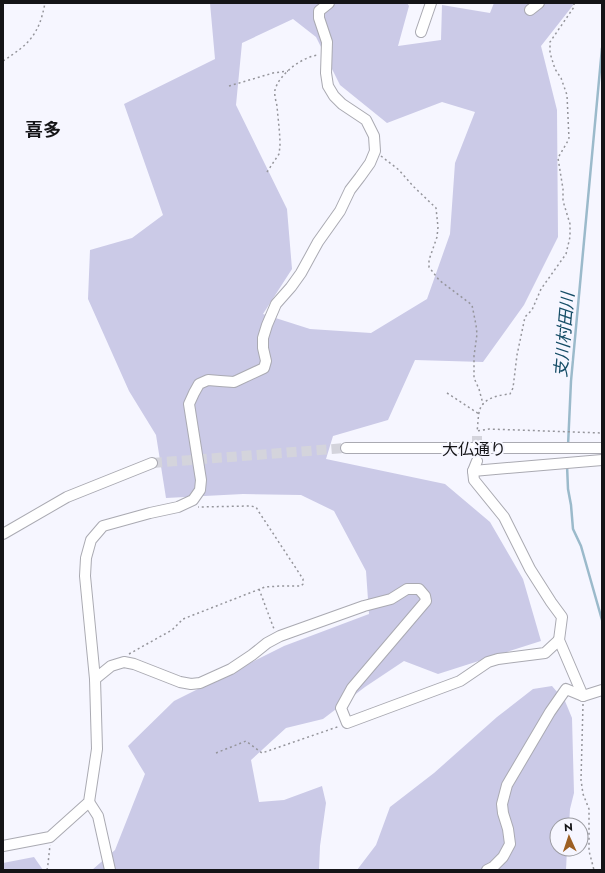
<svg xmlns="http://www.w3.org/2000/svg" width="605" height="873" viewBox="0 0 605 873" font-family="Jost,'Noto Sans JP',sans-serif">
	<rect width="100%" height="100%" fill="#f6f6ff"/>
	<g fill="#cbcae7" fill-rule="evenodd">
		<path d="M210,3H407L409,6L398,46L441,40L442,5L490,13L494,3H574V4L541,46L557,110L558,237L524,305L483,362L415,360L388,420L333,436L326,459L445,484L490,522L523,579L541,641L438,674L404,661L365,687L323,719L286,728L251,760L259,802L284,800L322,786L326,803L320,846L319,870H92L115,850L145,774L128,746L174,701L284,646L369,614L366,571L334,511L301,495L243,494L166,498L156,435L129,391L88,299L90,250L132,238L163,215L124,104L215,59ZM293,19L316,37L340,85L387,123L442,102L475,112L455,163L450,234L427,299L371,333L310,329L263,314L292,269L287,209L236,105L242,43Z"/>
		<path d="M552,686L565,701L572,718L574,793L570,809L569,825H557V849H567L566,870H357L376,845L390,807L434,773L497,717L533,689Z"/>
		<path d="M34,857L43,870H3V863Z"/>
	</g>
	<g fill="none" stroke-linecap="round" stroke-linejoin="round">
		<g stroke="#9bbacb" stroke-width="2.5">
			<path d="M568,446L571,381L602,48"/>
			<path d="M567,465L568,489L571,505L573,529L581,546L602,620"/>
		</g>
		<g stroke="#d4d4dc" stroke-width="10" stroke-dasharray="10 5" stroke-linecap="butt">
			<path d="M477,461V431"/>
			<path d="M152,463L346,448"/>
		</g>
		<defs>
			<g id="minor">
				<path d="M530,10L539,3"/>
				<path d="M421,32L431,3"/>
				<path d="M346,448H602"/>
				<path d="M477,461L473,471L474,480L504,517L530,569L551,602L562,617L559,640L583,696"/>
				<path d="M473,471L602,460"/>
				<path d="M3,534L67,497L152,463"/>
				<path d="M95,679L111,666L124,662L134,664L180,682L191,684L200,683L231,669L252,655L267,643L280,636L364,606L391,599L407,589H419L425,596L426,601L352,688L341,708L347,723L460,681L488,662L498,659L545,653L559,640"/>
				<path d="M89,802L98,816L110,870"/>
				<path d="M3,846L50,837L89,802L97,749L95,679L85,576L86,558L91,540L103,526L150,513L178,507L193,500L200,490L201,480L189,404L194,393L199,384L208,380L220,381L234,382L264,368L266,361L263,348V338L267,325L276,304L291,287L301,273L318,242L340,211L350,190L360,177L370,163L375,151L374,136L366,120L342,104L334,96L328,86L326,73L327,42L319,18V11L329,3"/>
				<path d="M487,870L493,867L503,857L510,844L508,829L503,813L502,804L507,785L550,712L566,689L583,696L602,690"/>
			</g>
		</defs>
		<use href="#minor" stroke="#aaaab2" stroke-width="12"/>
		<g stroke="#95959b" stroke-width="1.5" stroke-dasharray="2 3" stroke-linecap="butt">
			<path d="M574,3V7L550,42V53L555,69L561,78L567,95L569,139L558,158L563,189V201L570,224V237L566,254L541,289L532,310L525,317L517,355L513,388L510,394C500,395 485,397 480,409C478,413 478,426 477,431L489,429L602,433"/>
			<path d="M3,61C29,44 39,35 45,3"/>
			<path d="M229,86L273,73L288,71"/>
			<path d="M381,156L399,170L414,187L436,208L438,227L437,237L429,260V267L439,280L472,305L476,325L477,334L474,356V378L479,389L483,404"/>
			<path d="M267,172L279,154L280,146C280,132 278,119 277,106C276,101 274,95 275,90C279,74 303,56 319,55"/>
			<path d="M447,393L479,414"/>
			<path d="M259,589L274,629"/>
			<path d="M129,654L172,630L183,619L265,587L280,586H301L303,584V579L259,512L256,507L250,506L198,507"/>
			<path d="M583,704L581,780L583,794L589,809V851L594,870"/>
			<path d="M216,753L246,741L262,753L340,726"/>
			<path d="M47,870L48,864L50,845"/>
		</g>
		<use href="#minor" stroke="#fff" stroke-width="10"/>
	</g>
	<g text-anchor="middle" dominant-baseline="central" stroke-width="4" stroke-linejoin="round" paint-order="stroke">
		<g font-size="16" fill="#141417" stroke="#f6f6ff">
			<text x="474" y="449">大仏通り</text>
		</g>
		<g font-size="17" font-style="italic" fill="#164d67" stroke="#f6f6ff">
			<text transform="translate(564 335) rotate(-85)">支川村田川</text>
		</g>
		<g font-size="18" font-weight="bold" fill="#141417" stroke="#f6f6ff">
			<text x="43" y="130">喜多</text>
		</g>
	</g>
	<rect width="605" height="873" fill="none" stroke="#141417" stroke-width="8"/>
	<g transform="translate(569 837) rotate(357)"><circle r="19" fill="#f6f6ff" stroke="#9c9ca2"/>
	<path d="M0-3L7 15L0 10L-7 15Z" fill="#9d6024"/>
	<text y="-6" font-size="11" font-weight="bold" text-anchor="middle" fill="#141417">N</text>
	</g>
</svg>
